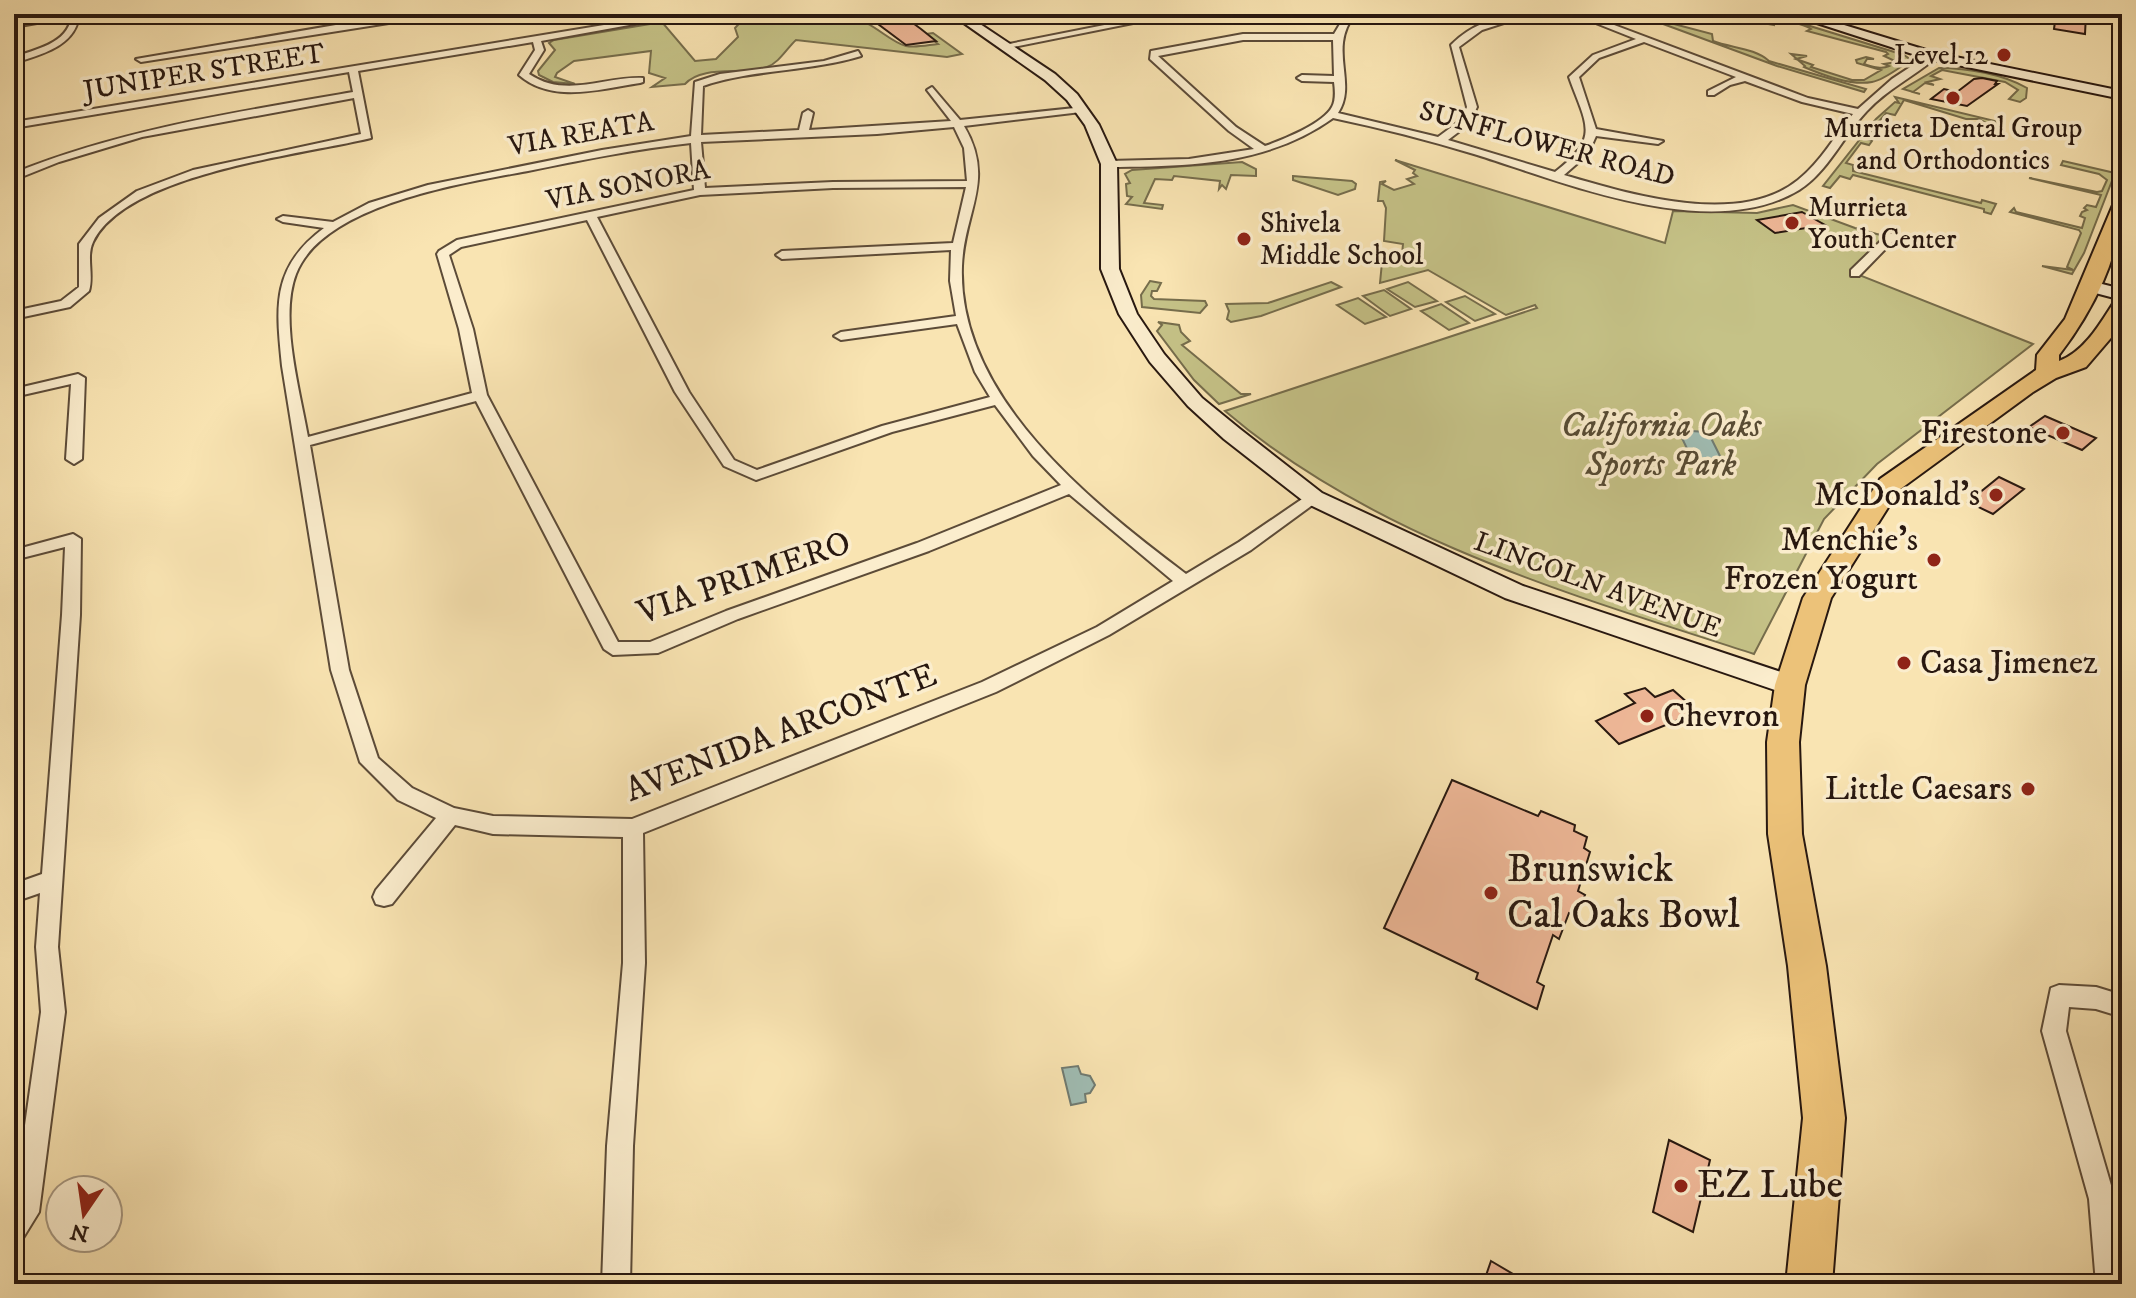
<svg xmlns="http://www.w3.org/2000/svg" width="2136" height="1298" viewBox="0 0 2136 1298" font-family="'IM FELL DW Pica',serif">
	<rect width="100%" height="100%" fill="#f9e4b2"/>
	<filter id="stains"><feTurbulence type="fractalNoise" baseFrequency=".0025" numOctaves="4"/><feColorMatrix values="0 0 0 0 .2 0 0 0 0 .09 0 0 0 0 .02 0 0 0 .5 -.17"/></filter>
	<radialGradient id="worn" r=".72"><stop offset=".6" stop-color="#630" stop-opacity="0"/><stop offset="1" stop-color="#630" stop-opacity=".3"/></radialGradient>
	<g fill="#c5c287" stroke="#766d4c" stroke-width="2">
		<path d="M748,14H852L850,20C869,17 887,41 906,46C916,48 928,45 938,44L926,34L933,33L962,54L947,57L796,40C787,48 779,63 767,67C743,76 703,64 685,84L652,87L665,78L649,73L651,51L574,61L557,73L555,77L575,84L553,82L539,75L538,71L555,50L549,43L554,40L662,22L695,61L716,59L738,37L735,28Z"/>
		<path d="M1636,14L1712,34L1713,41C1731,48 1755,48 1769,61L1866,89L1864,92L1777,66Z"/>
		<path d="M1771,14L1904,55L1911,60C1900,67 1884,80 1872,82C1851,86 1823,75 1804,67L1805,66L1791,54L1807,56L1796,59L1813,65L1811,67L1852,80H1864L1881,70L1857,63L1856,60L1866,57L1874,59H1867L1864,64C1871,66 1881,70 1889,66L1884,64L1897,62L1884,56L1888,54L1886,52L1807,31L1811,29C1805,25 1784,18 1774,22V25L1757,22L1779,19Z"/>
		<path d="M1939,68C1967,68 2003,74 2027,88L2026,98L2020,102L2009,99L2018,90L2005,82L1942,70L1931,76L1940,79L1927,82L1934,85L1925,83L1913,92L1920,94L1903,89Z"/>
		<path d="M1895,97L1995,121L2000,137L1980,134L1990,135L1995,128L1979,119H1966L1904,100L1895,115L1886,113L1865,138L1872,141L1869,145L1861,143L1846,163L1853,165V171L1981,203L1982,200L1996,204L1991,214L1984,212V209L1853,175L1850,179L1840,176L1830,188L1823,186L1876,119L1895,102L1899,103Z"/>
		<path d="M1395,160L1665,243L1673,211L1757,213L1793,205L1855,228L1895,239L1859,275L2033,344L1877,464L1824,519L1754,654C1569,594 1375,539 1225,411L1537,308L1535,305L1506,315L1428,270L1380,283L1383,252L1402,254L1403,244L1384,241L1386,208L1383,201H1378L1380,182L1386,181L1382,184L1394,190L1414,184L1407,179L1417,176L1413,173L1415,170Z"/>
		<path d="M2063,161L2115,173L2084,253L2072,274L2042,266L2073,270L2067,267L2081,233L2079,230L2010,212L2014,208L2016,212L2082,228L2085,218L2080,216L2082,212L2087,210L2084,208L2087,205L2096,207L2101,195L2029,178L2097,192L2102,191L2107,180L2099,174L2061,165Z"/>
		<path d="M1242,162L1256,169V176L1231,175L1226,189L1222,185L1219,189L1220,181L1174,176L1172,180L1155,179L1144,203L1163,205L1162,209L1126,204L1132,197L1127,196L1126,184L1130,183L1125,174L1132,170Z"/>
		<path d="M1293,176L1352,181L1356,184L1355,189L1338,195L1293,180Z"/>
		<path d="M1150,281L1161,283L1157,291H1152L1151,296L1154,299L1205,301L1207,305L1200,313L1142,307L1141,295Z"/>
		<path d="M1331,282L1341,287L1261,316L1231,322L1227,319L1229,311L1226,304L1268,303Z"/>
		<path d="M1408,282L1437,301L1415,307L1387,289Z"/>
		<path d="M1384,290L1411,309L1390,316L1363,296Z"/>
		<path d="M1465,296L1495,314L1475,321L1446,302Z"/>
		<path d="M1358,298L1386,317L1365,324L1337,305Z"/>
		<path d="M1441,304L1469,323L1449,330L1421,311Z"/>
		<path d="M1158,322L1179,325L1181,332L1190,341L1182,345L1241,394H1251L1219,404L1194,380L1157,331L1162,325Z"/>
	</g>
	<g fill="#a0bdb4" stroke="#707b72" stroke-width="2">
		<path d="M1673,430L1708,432L1722,460L1692,459L1681,436H1676Z"/>
		<path d="M1078,1066L1081,1074L1090,1076L1095,1085L1090,1093L1085,1094L1086,1102L1071,1105L1062,1068Z"/>
	</g>
	<g fill="#efb898" stroke="#281810" stroke-width="2">
		<path d="M2056,14H2086L2085,34L2054,29Z"/>
		<path d="M906,18L921,29L936,41L906,45L878,24Z"/>
		<path d="M1982,78L1997,81L1995,84H1998L1967,106L1931,99L1944,89L1957,92L1974,79Z"/>
		<path d="M1802,212L1825,225L1775,233L1757,220Z"/>
		<path d="M2045,416L2096,438L2082,450L2029,427Z"/>
		<path d="M1999,477L2024,489L1993,514L1968,502Z"/>
		<path d="M1645,688L1655,697L1673,690L1698,712L1619,744L1596,721L1635,703L1625,694Z"/>
		<path d="M1452,780L1538,816L1541,811L1575,825L1574,831L1587,837L1584,848L1590,852L1578,891L1585,895L1576,916L1569,913L1559,939L1553,935L1537,982L1544,986L1537,1009L1476,979L1478,973L1384,928Z"/>
		<path d="M1669,1140L1710,1160L1693,1232L1653,1212Z"/>
		<path d="M1491,1261L1530,1284H1483Z"/>
	</g>
	<g fill="none" stroke-linecap="round" stroke-linejoin="round">
		<defs>
			<g id="street">
				<path d="M59,14H79C77,46 40,55 14,63V57C34,50 69,43 71,17L14,27V21Z"/>
				<path d="M400,14H412L395,22L141,62L136,59Z"/>
				<path d="M671,14H690L541,41L544,50L529,74C566,99 604,76 643,78V82L640,83C601,89 552,104 519,75L535,50L533,42L358,71L371,138C301,155 127,173 93,242C86,256 94,276 89,291L70,307L14,319V311L61,301L79,287V244L99,218L137,191L193,170L361,134L354,98L142,137L59,162L14,180V173C123,129 238,112 353,92L349,72L14,128V122Z"/>
				<path d="M1160,14H1178L1003,49L999,46Z"/>
				<path d="M1346,14H1355C1327,49 1358,83 1338,113L1438,137L1461,120L1467,107L1451,45C1473,23 1502,14 1532,14L1482,30L1459,47L1477,107L1469,124L1448,140L1555,172C1601,137 1586,125 1569,77L1593,55L1636,39L1573,14H1585L1808,98L1858,109L1892,79L1930,54L1938,56C1915,76 1887,89 1866,112C1843,136 1828,172 1799,190C1710,244 1564,182 1474,154C1428,140 1381,128 1333,118C1266,166 1188,166 1109,167L1104,164L1109,161L1189,159L1254,149L1229,131L1150,59L1151,51L1243,34H1334ZM1243,40H1333L1334,76L1302,75L1297,78L1302,81L1334,82C1335,90 1336,100 1332,107C1323,124 1282,140 1265,146L1236,127L1158,56ZM1644,42L1736,77L1708,91V95H1714L1730,85L1745,81L1802,102L1853,114C1835,135 1821,162 1798,180C1739,228 1629,194 1564,175L1588,154L1596,136L1658,144L1663,141L1596,129L1579,77L1599,58Z"/>
				<path d="M858,51L861,56C808,72 753,69 703,86L701,135L799,130L803,113L808,110L813,113L809,130L951,121L927,90L932,87L960,120L1084,107V111L1081,112L964,126C996,180 964,211 962,266C957,397 1092,503 1186,574L1239,542L1308,495H1320L1322,498L1251,550L1109,635L996,692L643,833L645,963L633,1146L630,1284H602L607,1146L623,963V837L493,834L455,825L392,904L384,906L376,904L373,897L376,890L436,818L398,800L360,762L331,670L282,366C276,307 271,267 324,228L283,222L277,219L283,216L333,222L369,203L428,185L602,150L691,136L695,82L720,74L824,61ZM954,127L964,148L967,181L833,182L705,188L701,142L877,134ZM691,143L694,190L457,240L439,251L437,254L459,329L472,393L308,437C300,391 279,318 296,274C323,204 464,183 528,171C582,160 636,149 691,143ZM966,187L953,243L782,251L776,255L782,259L951,250L950,281L956,316L841,332L834,336L841,340L957,324L975,372L990,397L882,426L757,470L734,460L689,392L597,217L700,195L833,188ZM587,220L675,392L724,466L756,480L892,432L995,405L1033,456L1061,485L917,543L726,611L650,642H618L487,395L473,329L449,255L461,247ZM476,401L604,649L613,655L658,653L738,619L929,551L1069,494L1173,581L1097,627L982,682L632,819L493,816L454,808L412,788L378,758L349,670L310,445Z"/>
				<path d="M1889,233L1899,235L1859,276H1851V270Z"/>
				<path d="M78,374L85,378L82,459L74,464L66,459L71,384L14,397V389Z"/>
				<path d="M73,534L81,539L80,615L58,947L65,1012L39,1212L23,1238L14,1242V1203L41,1012L36,947L40,893L14,902V884L42,874L62,615L65,547L14,560V550Z"/>
				<path d="M2059,985L2096,987L2122,995V1017L2096,1009L2069,1007L2066,1031L2115,1199L2122,1284H2096L2089,1199L2042,1031L2051,988Z"/>
			</g>
			<g id="secondary">
				<path d="M951,14H965L1055,74L1077,94L1099,125L1117,164L1119,269L1137,314L1164,354L1202,398L1240,429L1322,493L1523,586L1799,678L1803,685L1799,692L1790,695L1781,692L1505,598L1306,503L1224,439L1188,406L1150,362L1119,314L1101,269V164L1085,125L1067,100L1045,80Z"/>
				<path d="M1789,14H1808L1936,53L2122,91V99L1928,59Z"/>
				<path d="M2090,281L2122,289V300L2084,290L2081,286Z"/>
			</g>
			<path id="primary" d="M2122,199C2122,255 2092,312 2059,355V361C2084,352 2100,324 2114,302L2122,301V325L2086,367L2056,378L2033,392L1899,490L1831,598L1805,685L1799,742L1802,834L1826,966L1845,1118L1832,1284H1786L1803,1118L1788,966L1768,834L1767,742L1775,685L1803,598L1880,479L2036,370L2037,355L2065,319L2113,205Z"/>
		</defs>
		<use href="#street" stroke="#5c4b38" stroke-width="4"/>
		<use href="#secondary" stroke="#281810" stroke-width="4"/>
		<use href="#primary" stroke="#281810" stroke-width="4"/>
		<use href="#street" fill="#fbedcd" fill-rule="evenodd"/>
		<use href="#secondary" fill="#fbedcd" fill-rule="evenodd"/>
		<use href="#primary" fill="#ecc279" fill-rule="evenodd"/>
	</g>
	<g fill="#8f2418" stroke="#fbedcd" stroke-width="3">
		<circle cx="2004" cy="55" r="8"/>
		<circle cx="1953" cy="98" r="8"/>
		<circle cx="1792" cy="223" r="8"/>
		<circle cx="1244" cy="239" r="8"/>
		<circle cx="2063" cy="433" r="8"/>
		<circle cx="1996" cy="495" r="8"/>
		<circle cx="1934" cy="560" r="8"/>
		<circle cx="1904" cy="663" r="8"/>
		<circle cx="1647" cy="716" r="8"/>
		<circle cx="2028" cy="789" r="8"/>
		<circle cx="1491" cy="893" r="8"/>
		<circle cx="1681" cy="1186" r="8"/>
	</g>
	<g text-anchor="middle" dominant-baseline="central" stroke-width="7" stroke-linejoin="round" paint-order="stroke">
		<g font-size="28" fill="#281810" stroke="#fbedcd" text-anchor="start">
			<text x="1988" y="55" text-anchor="end">Level 12</text>
			<text x="1953" y="128" text-anchor="middle">Murrieta Dental Group<tspan x="1953" dy="32">and Orthodontics</tspan></text>
			<text x="1808" y="207">Murrieta<tspan x="1808" dy="32">Youth Center</tspan></text>
			<text x="1260" y="223">Shivela<tspan x="1260" dy="32">Middle School</tspan></text>
		</g>
		<g font-size="28" fill="#281810" stroke="#fbedcd">
			<text transform="translate(204 72) rotate(-9)">JUNIPER STREET</text>
			<text transform="translate(581 134) rotate(-10)">VIA REATA</text>
			<text transform="translate(1547 144) rotate(15)">SUNFLOWER ROAD</text>
			<text transform="translate(628 185) rotate(-11)">VIA SONORA</text>
			<text transform="translate(1598 585) rotate(20)">LINCOLN AVENUE</text>
		</g>
		<g font-size="34" font-style="italic" fill="#574b34" stroke="#fbedcd">
			<text x="1661" y="426">California Oaks<tspan x="1661" dy="39">Sports Park</tspan></text>
		</g>
		<g font-size="34" fill="#281810" stroke="#fbedcd" text-anchor="end">
			<text x="2047" y="433">Firestone</text>
			<text x="1980" y="495">McDonald's</text>
			<text x="1918" y="540">Menchie's<tspan x="1918" dy="39">Frozen Yogurt</tspan></text>
			<text x="1920" y="663" text-anchor="start">Casa Jimenez</text>
			<text x="1663" y="716" text-anchor="start">Chevron</text>
			<text x="2012" y="789">Little Caesars</text>
		</g>
		<g font-size="34" fill="#281810" stroke="#fbedcd">
			<text transform="translate(744 578) rotate(-19)">VIA PRIMERO</text>
			<text transform="translate(781 733) rotate(-21)">AVENIDA ARCONTE</text>
		</g>
		<g font-size="40" fill="#281810" stroke="#fbedcd" text-anchor="start">
			<text x="1507" y="870">Brunswick<tspan x="1507" dy="46">Cal Oaks Bowl</tspan></text>
			<text x="1697" y="1186">EZ Lube</text>
		</g>
	</g>
	<rect width="2136" height="1298" fill="none" stroke="#f9e4b2" stroke-width="48"/>
	<rect x="16" y="16" width="2104" height="1266" fill="none" stroke="#281810" stroke-width="4"/>
	<rect x="24" y="24" width="2088" height="1250" fill="none" stroke="#281810" stroke-width="2"/>
	<g transform="translate(84 1214) rotate(193)"><circle r="38" fill="#fbedcd" stroke="#a79881" stroke-width="2"/>
	<path d="M0-6L14 30L0 20L-14 30Z" fill="#8f2418"/>
	<text y="-12" font-size="22" font-weight="bold" text-anchor="middle" fill="#281810">N</text>
	</g>
	<rect width="100%" height="100%" filter="url(#stains)"/>
	<rect width="100%" height="100%" fill="url(#worn)"/>
</svg>
